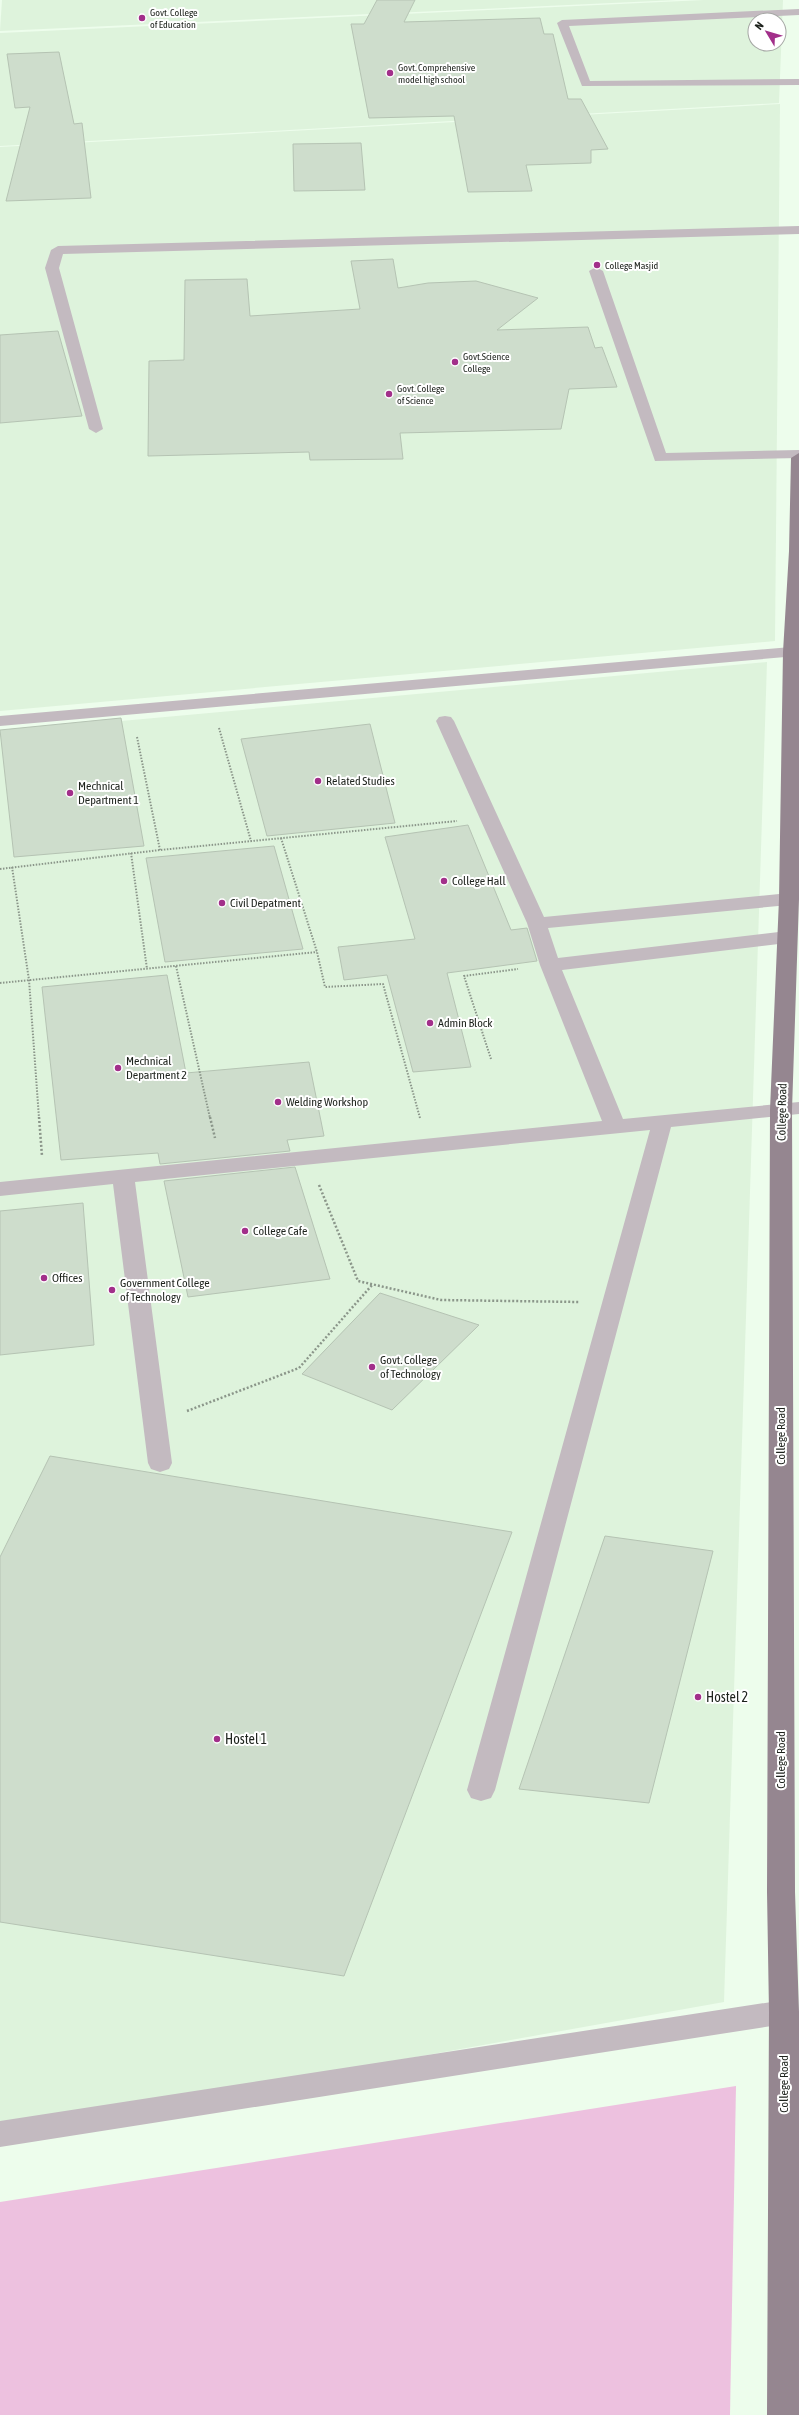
<svg xmlns="http://www.w3.org/2000/svg" width="799" height="2415" viewBox="0 0 799 2415" font-family="'Asap Condensed',sans-serif">
	<rect width="100%" height="100%" fill="#edfdec"/>
	<g fill="#def3dc" fill-rule="evenodd">
		<path d="M2,0H677L0,31Z"/>
		<path d="M704,0H783L779,103L0,146V33ZM755,20H779V44H755Z"/>
		<path d="M780,104L775,641L0,711V147Z"/>
		<path d="M767,662L724,2002L0,2131V732Z"/>
	</g>
	<path fill="#edc1df" d="M736,2086L730,2415H0V2202Z"/>
	<g fill="#ceddcc" stroke="#b5c3b3">
		<path d="M377,0H415L404,22L540,18L544,34H553L568,99H581L608,149L591,150V163L526,165L532,191L468,192L454,116L369,118L351,24H364Z"/>
		<path d="M59,52L74,124L82,123L91,198L6,201L30,107L15,108L7,54Z"/>
		<path d="M361,143L365,190L294,191L293,144Z"/>
		<path d="M393,259L398,288L428,283L476,281L538,298L497,330L588,327L595,348L602,347L617,387L569,389L561,429L400,433L403,459L310,460L309,452L148,456L149,361L184,360L185,280L247,279L250,316L360,309L351,261Z"/>
		<path d="M58,331L82,416L0,423V335Z"/>
		<path d="M121,718L144,846L14,857L0,730Z"/>
		<path d="M370,724L395,823L267,836L241,739Z"/>
		<path d="M468,825L511,930L527,928L537,961L447,973L471,1067L413,1072L387,975L344,980L338,947L415,939L385,837Z"/>
		<path d="M274,846L303,949L165,962L146,858Z"/>
		<path d="M167,975L186,1073L309,1062L324,1136L287,1140L290,1151L160,1164L158,1153L61,1160L42,987Z"/>
		<path d="M295,1167L330,1279L188,1297L164,1181Z"/>
		<path d="M83,1203L94,1345L0,1355V1211Z"/>
		<path d="M380,1293L479,1325L392,1410L302,1374Z"/>
		<path d="M50,1456L512,1532L344,1976L0,1922V1557Z"/>
		<path d="M605,1536L713,1551L649,1803L519,1789Z"/>
	</g>
	<g fill="none" stroke-linecap="round" stroke-linejoin="round">
		<g stroke="#8b968a" stroke-width="2" stroke-dasharray="1.5 1.5" stroke-linecap="butt">
			<path d="M219,728L251,841"/>
			<path d="M137,737L160,850"/>
			<path d="M281,838L317,952L325,987L383,984L420,1118"/>
			<path d="M131,853L147,969"/>
			<path d="M12,867L29,980L39,1118"/>
			<path d="M0,869L160,850L457,821"/>
			<path d="M176,966L210,1118"/>
			<path d="M0,983L317,952"/>
			<path d="M491,1059L464,976L518,969"/>
		</g>
		<g stroke="#8b968a" stroke-width="2.5" stroke-dasharray="2 2" stroke-linecap="butt">
			<path d="M39,1117L42,1156"/>
			<path d="M210,1117L215,1138"/>
			<path d="M319,1185L358,1281L441,1300L579,1302"/>
			<path d="M187,1411L299,1368L373,1284"/>
		</g>
		<g fill="#c3bac0" fill-rule="evenodd">
			<path d="M799,9V15L569,26L590,81L799,79V85L582,86L557,23L562,20Z"/>
			<path d="M799,226V234L63,254L59,268L103,429L96,433L89,429L45,268L51,250L58,246Z"/>
			<path d="M596,267L603,271L666,453L799,450V458L655,461L589,271Z"/>
			<path d="M791,647L797,648L799,651L797,656L0,726V716Z"/>
			<path d="M445,716L451,717L454,721L544,917L789,893L796,895L799,899L796,903L789,905L548,928L558,958L787,931L794,933L797,937L794,941L787,943L562,970L623,1119L799,1102V1114L671,1127L495,1790L491,1798L481,1801L471,1798L467,1790L650,1130L135,1182L172,1463L169,1469L160,1472L151,1469L148,1463L113,1184L0,1196V1182L602,1121L540,965L527,923L436,721L439,717Z"/>
			<path d="M784,2000L794,2003L799,2012L794,2021L784,2024L0,2147V2121Z"/>
		</g>
		<path fill="#958690" fill-rule="evenodd" d="M799,453V899L792,1110L795,1892L799,2012V2415H767L769,2012L767,1892L770,1110L779,899L783,652L789,551L791,458Z"/>
	</g>
	<g fill="#a22f8a" stroke="#fff" stroke-width="1.5">
		<circle cx="142" cy="18" r="4"/>
		<circle cx="390" cy="73" r="4"/>
		<circle cx="597" cy="265" r="4"/>
		<circle cx="455" cy="362" r="4"/>
		<circle cx="389" cy="394" r="4"/>
		<circle cx="318" cy="781" r="4"/>
		<circle cx="70" cy="793" r="4"/>
		<circle cx="444" cy="881" r="4"/>
		<circle cx="222" cy="903" r="4"/>
		<circle cx="430" cy="1023" r="4"/>
		<circle cx="118" cy="1068" r="4"/>
		<circle cx="278" cy="1102" r="4"/>
		<circle cx="245" cy="1231" r="4"/>
		<circle cx="44" cy="1278" r="4"/>
		<circle cx="112" cy="1290" r="4"/>
		<circle cx="372" cy="1367" r="4"/>
		<circle cx="698" cy="1697" r="4"/>
		<circle cx="217" cy="1739" r="4"/>
	</g>
	<g text-anchor="middle" dominant-baseline="central" stroke-width="4" stroke-linejoin="round" paint-order="stroke">
		<g font-size="10" fill="#1d221c" stroke="#fff" text-anchor="start">
			<text x="150" y="12">Govt. College<tspan x="150" dy="12">of Education</tspan></text>
			<text x="398" y="67">Govt. Comprehensive<tspan x="398" dy="12">model high school</tspan></text>
			<text x="605" y="265">College Masjid</text>
			<text x="463" y="356">Govt.Science<tspan x="463" dy="12">College</tspan></text>
			<text x="397" y="388">Govt. College<tspan x="397" dy="12">of Science</tspan></text>
		</g>
		<g font-size="12" fill="#1d221c" stroke="#fff" text-anchor="start">
			<text x="326" y="781">Related Studies</text>
			<text x="78" y="786">Mechnical<tspan x="78" dy="14">Department 1</tspan></text>
			<text x="452" y="881">College Hall</text>
			<text x="230" y="903">Civil Depatment</text>
			<text x="438" y="1023">Admin Block</text>
			<text x="126" y="1061">Mechnical<tspan x="126" dy="14">Department 2</tspan></text>
			<text x="286" y="1102">Welding Workshop</text>
			<text x="253" y="1231">College Cafe</text>
			<text x="52" y="1278">Offices</text>
			<text x="120" y="1283">Government College<tspan x="120" dy="14">of Technology</tspan></text>
			<text x="380" y="1360">Govt. College<tspan x="380" dy="14">of Technology</tspan></text>
		</g>
		<g font-size="12" fill="#1d221c" stroke="#fff">
			<text transform="translate(782 1112) rotate(-89)">College Road</text>
			<text transform="translate(781 1436) rotate(-90)">College Road</text>
			<text transform="translate(781 1760) rotate(-90)">College Road</text>
			<text transform="translate(784 2084) rotate(-90)">College Road</text>
		</g>
		<g font-size="14" fill="#1d221c" stroke="#fff" text-anchor="start">
			<text x="706" y="1697">Hostel 2</text>
			<text x="225" y="1739">Hostel 1</text>
		</g>
	</g>
	<g transform="translate(767 32) rotate(308)"><circle r="19" fill="#ffffff" stroke="#a5a7a4"/>
	<path d="M0-3L7 15L0 10L-7 15Z" fill="#a22f8a"/>
	<text y="-6" font-size="11" font-weight="bold" text-anchor="middle" fill="#1d221c">N</text>
	</g>
</svg>
